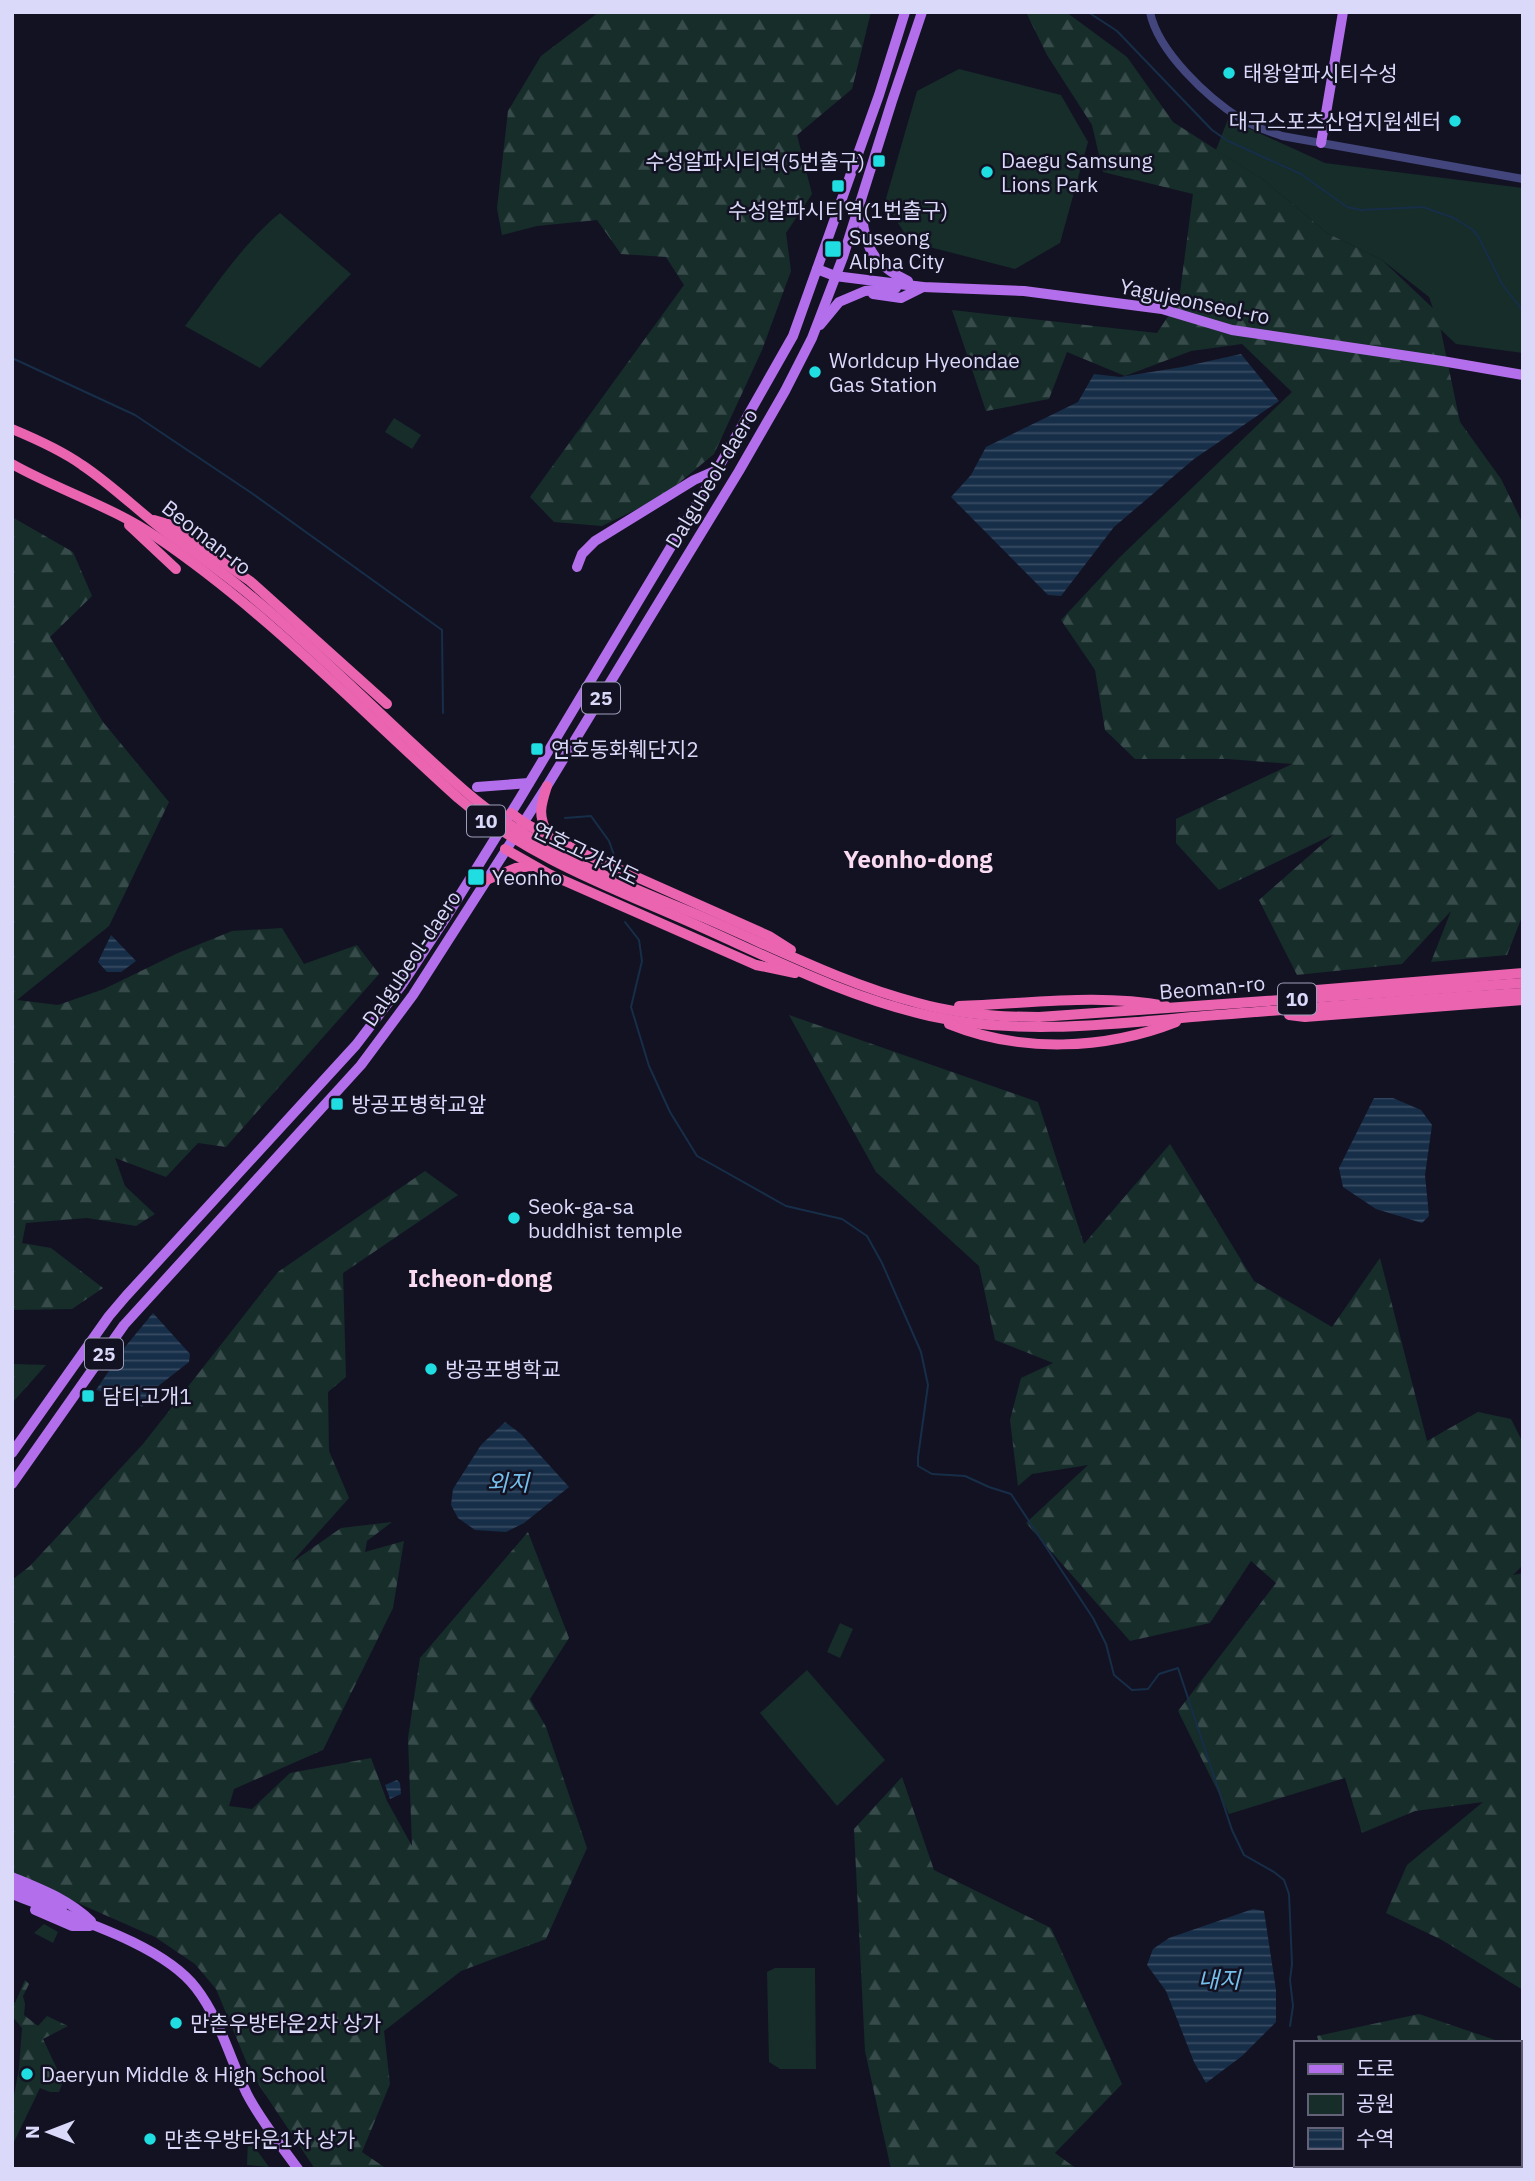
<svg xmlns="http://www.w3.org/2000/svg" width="1535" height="2181" viewBox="0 0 1535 2181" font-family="'IBM Plex Sans','Noto Sans KR',sans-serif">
	<defs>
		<pattern id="forest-firs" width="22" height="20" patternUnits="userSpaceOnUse" patternTransform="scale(1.75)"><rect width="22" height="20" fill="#162d2a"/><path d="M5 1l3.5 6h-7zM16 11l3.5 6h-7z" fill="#374b4a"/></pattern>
		<pattern id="water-rules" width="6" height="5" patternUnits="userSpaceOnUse" patternTransform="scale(1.75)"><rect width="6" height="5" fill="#172e48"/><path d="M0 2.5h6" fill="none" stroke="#384c63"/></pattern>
	</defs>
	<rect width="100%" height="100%" fill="#131223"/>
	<g fill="#162d2a">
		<path d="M959,69L1061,95L1088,142L1060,243L1015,269L910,242L885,202L917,91Z"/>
		<path d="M1228,119L1325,163L1523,188V353L1456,344L1440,329L1429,297L1382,260L1327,233L1265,181L1216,150Z"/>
		<path d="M280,213L351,274L260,368L185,326C213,289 245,241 280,213Z"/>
		<path d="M394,418L421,435L412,449L385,432Z"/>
		<path d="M840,1623L853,1629L840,1658L827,1652Z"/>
		<path d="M807,1670L885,1760L837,1806L760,1713Z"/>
		<path d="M44,1924L58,1932L53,1943L34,1933Z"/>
		<path d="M775,1968H815L816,2069H780L769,2062L767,1972Z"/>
		<path d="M248,2138L269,2167L247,2165Z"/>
	</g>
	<g fill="url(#forest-firs)">
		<path d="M599,12H871L852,89L797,135L812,194L786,233L791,271L762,350L714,454L662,497L602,526L554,522L530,497L684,285L666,257L621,254L597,220L537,226L502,235L497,208L508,111L541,56Z"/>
		<path d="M1026,12H1066L1127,57L1173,122L1265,181L1327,233L1382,260L1437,312L1460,422L1501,479L1523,524V914L1507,955L1431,962L1451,911L1402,964L1297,975L1259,900L1334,834L1219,890L1176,843V819L1292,764L1228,759H1135L1105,730L1095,670L1061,620L1120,557L1292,392L1242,344L1191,351L1125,376L1067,352L1049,399L986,411L952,310L1157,333L1179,300L1193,194L1103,172L1092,125L1047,55Z"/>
		<path d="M12,517L73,552L92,596L50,637L103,722L169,802L109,926L17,1000L58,1005L104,989L178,953L232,931L282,928L304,964L357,945L379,974L226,1147L198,1143L166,1177L115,1158L125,1186L155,1214L136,1226L87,1218L26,1223L22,1243L51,1248L103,1288L72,1309L12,1310Z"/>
		<path d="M789,1015L1038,1102L1084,1244L1170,1144L1254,1281L1332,1327L1380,1258L1427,1441L1478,1412L1511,1419L1523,1443V1565L1513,1575L1523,1573V1990L1442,1940L1386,1913L1407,1865L1483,1802L1415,1811L1362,1833L1345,1778L1229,1814L1178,1711L1276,1583L1251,1561L1210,1623L1130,1641L1026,1523L1088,1465L1032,1474L1018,1486L1010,1420L1021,1378L1053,1363L995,1340L979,1266L876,1172Z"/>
		<path d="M425,1171L458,1195L343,1273L346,1377L328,1392L329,1451L349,1498L291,1563L341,1528L392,1522L367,1541L365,1552L404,1541L393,1608L323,1750L234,1789L229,1806L252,1809L290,1773L371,1758L387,1801L412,1846L408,1738L420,1658L528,1532L569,1638L530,1699L546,1727L587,1848L546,1939L461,1971L384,2031L390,2084L362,2152L387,2169H315L251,2073L216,1989L195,1964L155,1937L12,1874V1580L30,1566L143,1444L278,1272Z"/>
		<path d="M12,1364L46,1365L12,1403Z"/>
		<path d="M902,1777L934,1870L1051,1928L1122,2084L1055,2153L1077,2169H891L865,2051L854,1829Z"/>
		<path d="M25,1980L29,1984L23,1996L25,2004L24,2015L38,2026L47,2016L68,2026L43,2039L63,2082L59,2092H50L40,2088L12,2146V2107L19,2068L22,2028L12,2016V2002L15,2003Z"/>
		<path d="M1419,2014L1504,2043H1319L1317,2036Z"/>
		<path d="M1519,2048L1523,2049V2169H1355L1354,2165H1519Z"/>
	</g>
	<g fill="url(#water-rules)">
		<path d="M1241,354L1279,401L1194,459L1114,527L1061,596L1048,595L951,497L971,475L986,447L1078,402L1094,374L1120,377L1182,367Z"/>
		<path d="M111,935L136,961L121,972H107L98,962Z"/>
		<path d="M1374,1098H1393L1421,1110L1432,1125L1425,1175L1429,1216L1422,1223L1376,1209L1343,1187L1339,1168Z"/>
		<path d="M153,1313L190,1354L189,1362L157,1387L142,1407L126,1398L96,1390L125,1347Z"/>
		<path d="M505,1422L521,1434L569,1487L524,1523L506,1532L475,1530L458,1518L451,1505L453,1489L481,1445Z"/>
		<path d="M397,1780L400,1783L401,1794L390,1799L385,1785Z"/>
		<path d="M1253,1909L1264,1911L1276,1990V2022L1242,2056L1206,2083L1194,2062L1166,1991L1147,1965L1153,1949L1169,1938Z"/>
	</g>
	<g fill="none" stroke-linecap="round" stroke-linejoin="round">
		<g stroke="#172e48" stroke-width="2">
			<path d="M1088,12L1117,31L1212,130L1228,141L1301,174L1347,207L1361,210L1423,207L1454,218L1473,230L1478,236L1502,284L1523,311"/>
			<path d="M12,358L135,415L253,494L442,630L443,713"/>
			<path d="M565,818L591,816L609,841L614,855"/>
			<path d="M625,922L639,940L642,961L631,1007L649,1066L670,1112L697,1156L786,1206L842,1219L867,1236L882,1263L921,1352L928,1385L918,1457V1466L932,1474L965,1476L989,1487L1011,1494L1093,1618L1106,1644L1114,1675L1132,1690L1148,1689L1159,1674L1178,1668L1232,1830L1244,1855L1274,1872L1284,1880L1289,1894L1292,1964L1290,1980L1293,2006L1290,2026"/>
		</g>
		<path stroke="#43467c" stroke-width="8" d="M1150,12C1158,52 1208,98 1241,119C1254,127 1268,131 1282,136L1523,179"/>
		<g stroke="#b36feb" stroke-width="10">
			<path d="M1321,143L1343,12"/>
			<path d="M861,208C864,246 872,264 908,281"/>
			<path d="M817,269L835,276L923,287L1024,291L1162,309L1232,330L1442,361L1523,375"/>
			<path d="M873,294L901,298L923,287"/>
			<path d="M820,325L839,302L865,291L896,288"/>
			<path d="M577,567L582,554L595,541L694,480L717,470"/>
			<path d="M477,787L529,783"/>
			<path d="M12,1453L109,1316L126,1296L356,1045L401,986L445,919L519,800L717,470L793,336L879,95L905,12"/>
			<path d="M12,1484L124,1325L361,1065L413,995L547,786L739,471L785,391L812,338L843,257L892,101L922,12"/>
			<path d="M12,1877C41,1889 68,1899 91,1921"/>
			<path d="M12,1886L51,1902L62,1909"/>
			<path d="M12,1894C65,1916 161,1942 196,1988C220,2019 230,2059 247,2094C261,2121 280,2144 298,2169"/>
			<path d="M35,1910L72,1926H90"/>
		</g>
		<g stroke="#ea64af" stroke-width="10">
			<path d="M12,429C36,439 61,450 82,465C112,485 138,511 167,533C192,551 217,568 240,587C319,651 389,725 465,791C534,851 621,883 705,918C775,948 844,984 918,1003C957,1014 998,1017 1039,1017L1523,983"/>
			<path d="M12,464C58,490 113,507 155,536C266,611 359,709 458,798C525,855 605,885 685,920C765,955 844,997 930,1016C1020,1036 1113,1024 1204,1016C1310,1008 1416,999 1523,993"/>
			<path d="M154,520L168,524L250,581L387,704"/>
			<path d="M129,525L176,569"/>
			<path d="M547,786C540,808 538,814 548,836"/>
			<path d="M511,813L526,824L576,850L769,936L791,950"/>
			<path d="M505,849L549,874L756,965L795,973"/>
			<path d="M486,880L516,868L533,866"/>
			<path d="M1285,996L1304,991L1523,973"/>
			<path d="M959,1006C1028,1004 1098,993 1166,1006"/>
			<path d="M1289,1015L1305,1017L1523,1000"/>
			<path d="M949,1024C1020,1053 1105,1050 1176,1022"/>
		</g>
	</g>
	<g fill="#1fdde0" stroke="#131223" stroke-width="2.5">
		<circle cx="1229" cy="73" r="7"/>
		<circle cx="1455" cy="121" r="7"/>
		<rect x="872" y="154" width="14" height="14" rx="3.5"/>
		<circle cx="987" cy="172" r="7"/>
		<rect x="831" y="179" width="14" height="14" rx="3.5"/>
		<rect x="824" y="240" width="18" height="18" rx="3.5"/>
		<circle cx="815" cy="372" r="7"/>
		<rect x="530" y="742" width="14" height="14" rx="3.5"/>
		<rect x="467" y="868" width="18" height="18" rx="3.5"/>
		<rect x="330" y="1097" width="14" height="14" rx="3.5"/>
		<circle cx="514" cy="1218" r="7"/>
		<circle cx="431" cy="1369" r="7"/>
		<rect x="81" y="1389" width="14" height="14" rx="3.5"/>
		<circle cx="176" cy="2023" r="7"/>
		<circle cx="27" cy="2074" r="7"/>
		<circle cx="150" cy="2139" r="7"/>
	</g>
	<g text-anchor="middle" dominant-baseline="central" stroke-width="5" stroke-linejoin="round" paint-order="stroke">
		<g fill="#131223" stroke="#9e9dba" stroke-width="2">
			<rect x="582" y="682.5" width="38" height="31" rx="5"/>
			<rect x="467" y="805.5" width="38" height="31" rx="5"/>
			<rect x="1278" y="983.5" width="38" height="31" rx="5"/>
			<rect x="85" y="1338.5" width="38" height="31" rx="5"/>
		</g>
		<g font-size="19" font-weight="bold" fill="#dad9fa">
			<text x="601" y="698">25</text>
			<text x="486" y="821">10</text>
			<text x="1297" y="999">10</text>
			<text x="104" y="1354">25</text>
		</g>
		<g font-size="21" fill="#dad9fa" stroke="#131223" text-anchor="start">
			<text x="1243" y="73">태왕알파시티수성</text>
			<text x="1441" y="121" text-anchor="end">대구스포츠산업지원센터</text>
			<text x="1001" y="160">Daegu Samsung<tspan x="1001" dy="24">Lions Park</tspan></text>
			<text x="865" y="161" text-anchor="end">수성알파시티역(5번출구)</text>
			<text x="838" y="210" text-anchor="middle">수성알파시티역(1번출구)</text>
			<text x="849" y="237">Suseong<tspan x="849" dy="24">Alpha City</tspan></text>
			<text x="829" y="360">Worldcup Hyeondae<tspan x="829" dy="24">Gas Station</tspan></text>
			<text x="551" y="749">연호동화훼단지2</text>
			<text x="492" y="877">Yeonho</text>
			<text x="351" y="1104">방공포병학교앞</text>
			<text x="528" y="1206">Seok-ga-sa<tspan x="528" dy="24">buddhist temple</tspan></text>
			<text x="445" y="1369">방공포병학교</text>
			<text x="102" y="1396">담티고개1</text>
			<text x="190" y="2023">만촌우방타운2차 상가</text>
			<text x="41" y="2074">Daeryun Middle &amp; High School</text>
			<text x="164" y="2139">만촌우방타운1차 상가</text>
		</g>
		<g font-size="21" fill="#dad9fa" stroke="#131223">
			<text transform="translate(1195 301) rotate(12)">Yagujeonseol-ro</text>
			<text transform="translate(711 478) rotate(-59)">Dalgubeol-daero</text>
			<text transform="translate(207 537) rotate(38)">Beoman-ro</text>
			<text transform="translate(586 853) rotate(26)">연호고가차도</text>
			<text transform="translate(411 958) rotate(-56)">Dalgubeol-daero</text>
			<text transform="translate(1212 987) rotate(-5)">Beoman-ro</text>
		</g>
		<g font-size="23" font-style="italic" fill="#75bfec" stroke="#131223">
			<text x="508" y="1482">외지</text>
			<text x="1219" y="1979">내지</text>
		</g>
		<g font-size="24" font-weight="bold" fill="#fadbf1" stroke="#131223">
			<text x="918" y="859">Yeonho-dong</text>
			<text x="480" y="1278">Icheon-dong</text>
		</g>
	</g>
	<rect width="1535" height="2181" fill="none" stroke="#dad9fa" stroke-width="28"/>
	<rect x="1294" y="2041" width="228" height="126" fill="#131223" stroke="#636279" stroke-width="2"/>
	<rect x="1308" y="2064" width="35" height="10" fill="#b36feb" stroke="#636279" stroke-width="2"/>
	<text x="1356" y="2076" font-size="21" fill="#dad9fa">도로</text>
	<rect x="1308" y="2094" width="35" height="21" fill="#162d2a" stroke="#636279" stroke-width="2"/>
	<text x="1356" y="2111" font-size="21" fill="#dad9fa">공원</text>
	<rect x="1308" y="2128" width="35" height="21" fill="url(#water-rules)" stroke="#636279" stroke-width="2"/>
	<text x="1356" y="2146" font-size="21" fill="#dad9fa">수역</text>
	<g transform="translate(49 2132) rotate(270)" stroke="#131223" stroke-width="5" paint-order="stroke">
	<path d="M0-5L12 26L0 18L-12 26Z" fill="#dad9fa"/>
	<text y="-10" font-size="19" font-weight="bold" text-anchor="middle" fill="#dad9fa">N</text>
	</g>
</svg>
